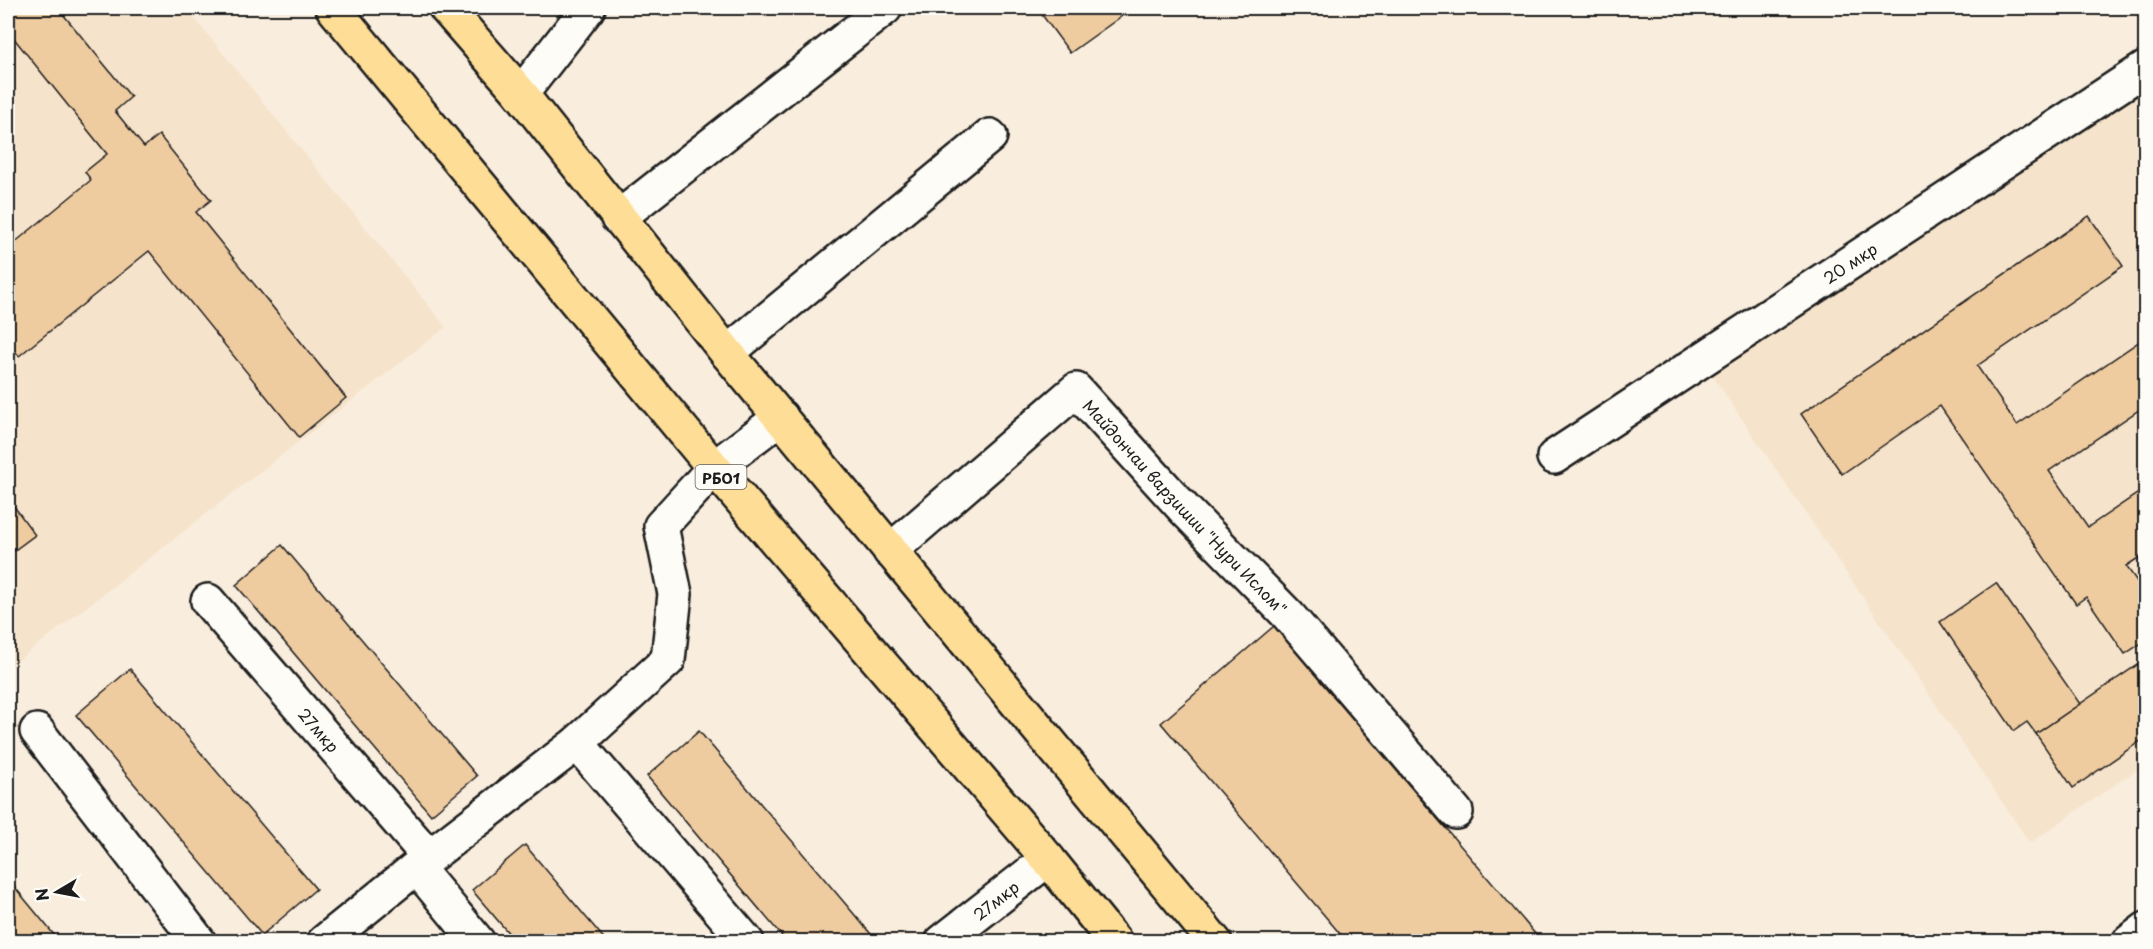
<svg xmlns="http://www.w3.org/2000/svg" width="2153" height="949" viewBox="0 0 2153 949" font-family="'Playpen Sans',sans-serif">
	<rect width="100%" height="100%" fill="#f9eddd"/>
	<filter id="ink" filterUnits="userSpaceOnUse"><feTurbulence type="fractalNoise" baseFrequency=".0167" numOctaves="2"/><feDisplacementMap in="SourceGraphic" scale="12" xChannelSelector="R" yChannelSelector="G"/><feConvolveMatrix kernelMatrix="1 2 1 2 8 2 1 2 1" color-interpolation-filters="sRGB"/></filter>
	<g filter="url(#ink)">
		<g fill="#f6e3cb">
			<path d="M8,8H186L446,327L8,668Z"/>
			<path d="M2145,79V764L2030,843L1712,375Z"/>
		</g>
		<g fill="#efcba0" stroke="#1c1c1c" stroke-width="1.5">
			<path d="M19,8H58L131,97L115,111L144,147L159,135L211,200L196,212L346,398L299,437L149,251L19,356L8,342V248L91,180L85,172L107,154L8,31V17Z"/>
			<path d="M654,8H669L659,15Z"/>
			<path d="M1037,8H1133L1070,53Z"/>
			<path d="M2089,216L2123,266L1977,366L2017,425L2146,337V405L2049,471L2088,527L2146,488V553L2126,566L2146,594V640L2125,654L2086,597L2076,604L1940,406L1842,474L1801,414Z"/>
			<path d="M8,498L35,535L8,555Z"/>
			<path d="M282,545L477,776L431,815L236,585Z"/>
			<path d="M1996,583L2080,704L2036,734L2027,722L2014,731L1940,622Z"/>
			<path d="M1274,626L1542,942H1347L1161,723Z"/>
			<path d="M2146,659V737L2073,788L2036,734Z"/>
			<path d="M130,669L316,889L262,935L76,715Z"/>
			<path d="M699,731L876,940L874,942H787L647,776Z"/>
			<path d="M525,845L607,942H516L472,890Z"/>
			<path d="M8,879L60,942H8Z"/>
		</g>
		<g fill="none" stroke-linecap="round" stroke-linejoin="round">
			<defs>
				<g id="minor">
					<path d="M521,94L588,8"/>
					<path d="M618,218L885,8"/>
					<path d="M727,353L990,136"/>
					<path id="s1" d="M1554,457L2146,68"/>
					<path id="s2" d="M890,551L1076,390L1185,510L1288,615L1456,812"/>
					<path id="s3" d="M208,601L429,857"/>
					<path d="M37,731L199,942"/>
					<path d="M577,743L747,942"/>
					<path d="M417,868L478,942"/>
					<path d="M324,942L429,857L577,743L668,660L675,594L661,526L714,468L781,417"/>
					<path id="s4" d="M942,942L1048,859"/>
					<path d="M2129,942L2146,929"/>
				</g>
				<g id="highway">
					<path d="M333,8L714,468L1048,859L1115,942"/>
					<path d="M446,8L521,94L727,353L1215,942"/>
				</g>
			</defs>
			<use href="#minor" stroke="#1c1c1c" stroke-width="38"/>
			<use href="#highway" stroke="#1c1c1c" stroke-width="38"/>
			<use href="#minor" stroke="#fdfcf7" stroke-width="33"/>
			<use href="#highway" stroke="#fedd96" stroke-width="33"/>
		</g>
	</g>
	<g text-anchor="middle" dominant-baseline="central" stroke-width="6" stroke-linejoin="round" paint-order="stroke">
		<rect fill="#fdfcf7" stroke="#605f5e" stroke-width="1.5" x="695.5" y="465" width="51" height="24" rx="4.5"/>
		<g font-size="15" font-weight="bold" fill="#1c1c1c">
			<text x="721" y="477">РБ01</text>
		</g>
		<g font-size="16" fill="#1c1c1c" stroke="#fdfcf7">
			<text stroke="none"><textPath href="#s1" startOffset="354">20 мкр</textPath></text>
			<text stroke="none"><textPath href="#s2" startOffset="406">Майдончаи варзишии "Нури Ислом"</textPath></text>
			<text stroke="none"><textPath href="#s3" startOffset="170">27мкр</textPath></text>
			<text stroke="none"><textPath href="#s4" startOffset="68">27мкр</textPath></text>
		</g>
	</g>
	<rect width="2153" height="949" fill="none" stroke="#fdfcf7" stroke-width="30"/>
	<rect x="15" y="15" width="2123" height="919" fill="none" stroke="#1c1c1c" stroke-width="2" filter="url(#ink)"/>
	<g transform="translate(57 892) rotate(260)" stroke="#fdfcf7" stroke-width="4.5" paint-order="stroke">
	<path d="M0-4.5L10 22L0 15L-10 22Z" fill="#1c1c1c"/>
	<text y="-9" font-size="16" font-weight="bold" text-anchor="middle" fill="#1c1c1c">N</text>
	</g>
</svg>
